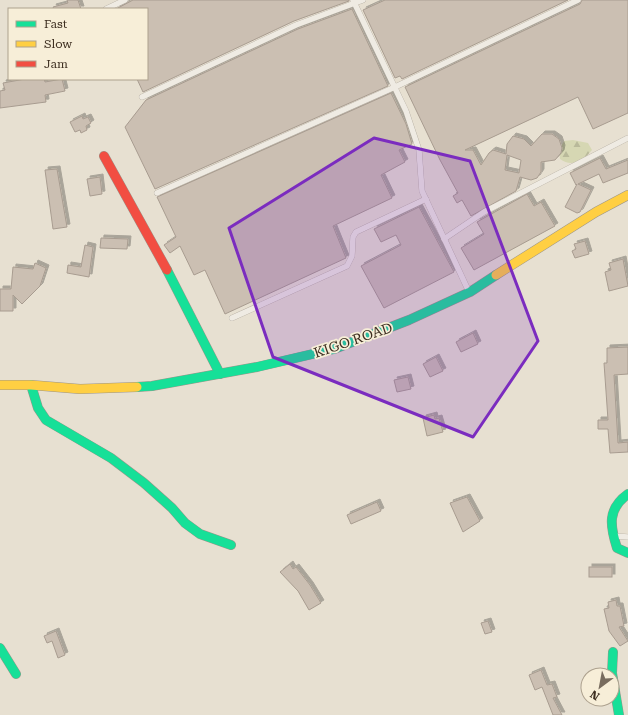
<svg xmlns="http://www.w3.org/2000/svg" width="628" height="715" viewBox="0 0 628 715" font-family="'Roboto Serif',serif">
	<defs>
		<pattern id="forest-firs" width="22" height="20" patternUnits="userSpaceOnUse"><rect width="22" height="20" fill="#d6d7b3"/><path d="M5 1l3.5 6h-7zM16 11l3.5 6h-7z" fill="#b9b99a"/></pattern>
		<filter id="shadow"><feDropShadow dx="3" dy="-3" stdDeviation="0" flood-color="#0004"/></filter>
	</defs>
	<rect width="100%" height="100%" fill="#e7e0d1"/>
	<path fill="url(#forest-firs)" d="M573,140L588,143L592,150C584,160 572,168 560,159L559,150L564,141Z"/>
	<g fill="#cbbfb2" stroke="#a89c90" fill-rule="evenodd" filter="url(#shadow)">
		<path d="M67,0H78L81,9H54L53,7L68,3Z"/>
		<path d="M133,0H349V1L294,21L143,92L137,79H147V9H116Z"/>
		<path d="M385,0H568L402,79L400,76L395,78L363,10Z"/>
		<path d="M582,0H628V113L593,129L578,97L465,150H473L481,165L489,153L493,150L506,154L507,144L513,136L524,139L531,146L542,134H552L559,139L562,148L561,153L555,160L541,162V172L537,178L531,180L520,177L516,191L471,216L462,200L457,203L453,196L458,193L440,160L405,87L580,4ZM507,155L521,160L519,173L505,170Z"/>
		<path d="M352,9L388,86L155,189L125,127L146,100L298,29Z"/>
		<path d="M25,79H44L45,82L62,79L65,91L45,95L46,102L0,108V91L5,90L3,83Z"/>
		<path d="M391,93L406,124L412,144L399,150L405,162L381,175L392,198L333,226L346,258L225,314L205,270L194,275L180,246L170,253L164,245L176,237L157,197Z"/>
		<path d="M82,116L83,119L88,117L91,123L86,126L87,130L81,133L80,130L75,132L70,122Z"/>
		<path d="M600,158L606,169L628,160V173L603,183L599,174L578,184L591,190L580,212L577,213L565,207L577,184L576,185L570,173Z"/>
		<path d="M57,169L67,227L53,229L45,170Z"/>
		<path d="M100,177L102,194L90,196L87,179Z"/>
		<path d="M527,194L534,206L541,202L555,226L474,270L461,248L484,234L477,222Z"/>
		<path d="M419,207L454,272L384,308L361,266L401,245L396,235L381,242L374,229Z"/>
		<path d="M101,238L128,239L127,249L100,248Z"/>
		<path d="M585,241L589,254L575,258L572,251L576,249L574,244Z"/>
		<path d="M85,245L93,247L89,277L67,273L68,265L81,267Z"/>
		<path d="M623,259L628,286L609,291L605,272L611,270L609,263Z"/>
		<path d="M35,263L46,268L40,286L22,304L13,295V311H0V289H11L13,267L33,269Z"/>
		<path d="M473,333L478,344L461,352L456,342Z"/>
		<path d="M628,347V374L614,375L618,443L628,442V452L610,453L608,429H598V420H608L604,363H607V348Z"/>
		<path d="M436,357L443,371L430,377L423,364Z"/>
		<path d="M408,377L411,389L397,392L394,380Z"/>
		<path d="M434,415L435,419L439,418L443,432L427,436L423,418Z"/>
		<path d="M467,497L480,521L463,532L450,503Z"/>
		<path d="M377,502L381,511L351,524L347,515Z"/>
		<path d="M290,564L293,569L296,567L310,585L321,603L309,610L298,591L280,572Z"/>
		<rect x="589" y="567" width="23" height="10"/>
		<path d="M616,600L617,606H620L624,626L619,627L628,641L620,646L609,631L604,609L609,608L608,602Z"/>
		<path d="M488,621L492,632L485,634L481,623Z"/>
		<path d="M56,631L65,655L58,658L52,641L47,643L44,636Z"/>
		<path d="M541,670L547,685L552,684L557,697L553,698L562,715H553L542,687L535,690L529,675Z"/>
	</g>
	<g fill="none" stroke-linecap="round" stroke-linejoin="round">
		<defs>
			<g id="lane">
				<path d="M353,0L406,111L419,150L422,191L469,292"/>
				<path d="M106,9L125,0"/>
				<path d="M142,97L296,25L363,0"/>
				<path d="M157,193L395,87L578,0"/>
				<path d="M444,239L484,212L628,138"/>
				<path d="M232,318L347,266L352,256L353,237L356,232L426,199"/>
				<path d="M614,536L628,537"/>
			</g>
			<g id="fast">
				<path d="M167,270L220,374"/>
				<path d="M31,385L38,408L46,420L111,458L144,483L172,508L185,523L200,534L231,545"/>
				<path d="M137,387L152,386L257,367L334,349L409,320L470,292L496,275"/>
				<path d="M628,494C607,509 610,526 617,548L628,553"/>
				<path d="M0,648L16,674"/>
				<path d="M613,652L612,673L619,715"/>
			</g>
			<g id="slow">
				<path d="M496,275L596,212L628,195"/>
				<path d="M0,385H31L80,389L137,387"/>
			</g>
			<path id="jam" d="M104,156L167,270"/>
		</defs>
		<use href="#lane" stroke="#ada599" stroke-width="6"/>
		<use href="#fast" stroke="#9c958a" stroke-width="10"/>
		<use href="#slow" stroke="#9c958a" stroke-width="10"/>
		<use href="#jam" stroke="#9c958a" stroke-width="10"/>
		<use href="#lane" stroke="#efebe3" stroke-width="5.5"/>
		<use href="#fast" stroke="#16e098" stroke-width="9"/>
		<use href="#slow" stroke="#ffcf43" stroke-width="9"/>
		<use href="#jam" stroke="#f24e42" stroke-width="9"/>
	</g>
	<path fill="#7b2cbf" fill-opacity="0.2" stroke="#7b2cbf" stroke-width="3" stroke-linejoin="round" d="M374,138L470,161L538,341L473,437L273,357L229,228Z"/>
	<g text-anchor="middle" dominant-baseline="central" stroke-width="3.5" stroke-linejoin="round" paint-order="stroke">
		<g font-size="14" fill="#3d2e20" stroke="#f7eed8">
			<text transform="translate(353 340) rotate(-19)">KIGO ROAD</text>
		</g>
	</g>
	<rect x="8" y="8" width="140" height="72" fill="#f7eed8" stroke="#ada18e"/>
	<rect x="16" y="21" width="20" height="6" fill="#16e098" stroke="#ada18e"/>
	<text x="44" y="28" font-size="12" fill="#3d2e20">Fast</text>
	<rect x="16" y="41" width="20" height="6" fill="#ffcf43" stroke="#ada18e"/>
	<text x="44" y="48" font-size="12" fill="#3d2e20">Slow</text>
	<rect x="16" y="61" width="20" height="6" fill="#f24e42" stroke="#ada18e"/>
	<text x="44" y="68" font-size="12" fill="#3d2e20">Jam</text>
	<g transform="translate(600 687) rotate(212)"><circle r="19" fill="#f7eed8" stroke="#ada18e"/>
	<path d="M0-3L7 15L0 10L-7 15Z" fill="#786c5e"/>
	<text y="-6" font-size="11" font-weight="bold" text-anchor="middle" fill="#3d2e20">N</text>
	</g>
</svg>
